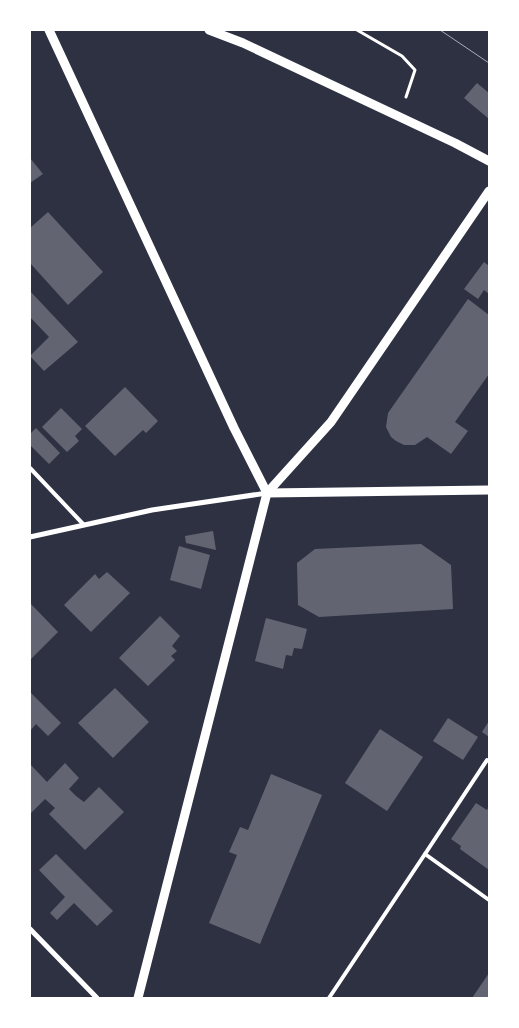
<svg xmlns="http://www.w3.org/2000/svg" width="519" height="1028" viewBox="0 0 519 1028" font-family="Ubuntu,sans-serif">
	<rect width="100%" height="100%" fill="#2d3142"/>
	<g fill="#626471">
		<path d="M477,83L489,93V119L464,98Z"/>
		<path d="M30,158L43,174L30,183Z"/>
		<path d="M48,212L103,272L68,305L30,263V228Z"/>
		<path d="M484,262L489,266V294L484,290L478,299L464,289Z"/>
		<path d="M30,291L78,342L44,371L30,356L49,337L30,317Z"/>
		<path d="M468,299L489,315V374L455,422L468,431L451,454L427,437L415,445H404L396,441L391,437L386,427L388,413Z"/>
		<path d="M125,387L158,421L146,433L143,430L115,456L85,426Z"/>
		<path d="M61,408L82,429L75,436L79,441L67,452L42,427Z"/>
		<path d="M36,428L60,453L49,464L30,445V434Z"/>
		<path d="M213,531L216,550L186,543L185,536Z"/>
		<path d="M421,544L451,565L453,609L319,617L298,605L297,563L315,549Z"/>
		<path d="M179,546L210,555L201,589L170,580Z"/>
		<path d="M107,572L130,593L91,632L64,605L95,574L99,579Z"/>
		<path d="M30,603L58,632L30,660Z"/>
		<path d="M160,616L180,636L172,646L177,651L171,656L175,660L148,686L119,658Z"/>
		<path d="M266,618L307,629L302,649L294,648L292,656L286,655L283,669L255,661Z"/>
		<path d="M115,688L149,722L113,758L78,723Z"/>
		<path d="M30,692L61,723L48,736L36,724L30,731Z"/>
		<path d="M448,718L478,737L463,760L433,741Z"/>
		<path d="M489,721V737L482,732Z"/>
		<path d="M380,729L423,757L387,811L345,783Z"/>
		<path d="M65,763L79,778L69,789L76,796L84,802L99,787L124,812L85,850L49,814L55,808L45,799L30,814V764L47,782Z"/>
		<path d="M271,774L322,795L260,944L209,923L237,855L229,852L240,827L248,830Z"/>
		<path d="M476,803L487,810L489,806V870L460,849L461,846L451,839Z"/>
		<path d="M56,854L113,911L97,926L74,903L57,920L50,913L65,897L39,870Z"/>
		<path d="M489,973V998H472Z"/>
	</g>
	<g fill="none" stroke-linecap="round" stroke-linejoin="round">
		<path stroke="#fff" stroke-width="3" d="M357,30L402,56L415,70L406,97"/>
		<g stroke="#fff" stroke-width="4">
			<path d="M30,468L84,525"/>
			<path d="M489,761L487,760L425,854L489,900"/>
			<path d="M329,998L425,854"/>
		</g>
		<g stroke="#fff" stroke-width="5">
			<path d="M30,537L152,510L267,493"/>
			<path d="M30,929L97,998"/>
		</g>
		<g stroke="#fff" stroke-width="9">
			<path d="M49,30L234,428L267,493"/>
			<path d="M209,30L243,43L455,143L489,161"/>
			<path d="M267,493L489,490"/>
			<path d="M138,998L267,493L331,422L489,191"/>
		</g>
		<path stroke="#abadb3" stroke-width="1" d="M440,30L489,63"/>
	</g>
	<rect width="519" height="1028" fill="none" stroke="#ffffff" stroke-width="62"/>
</svg>
